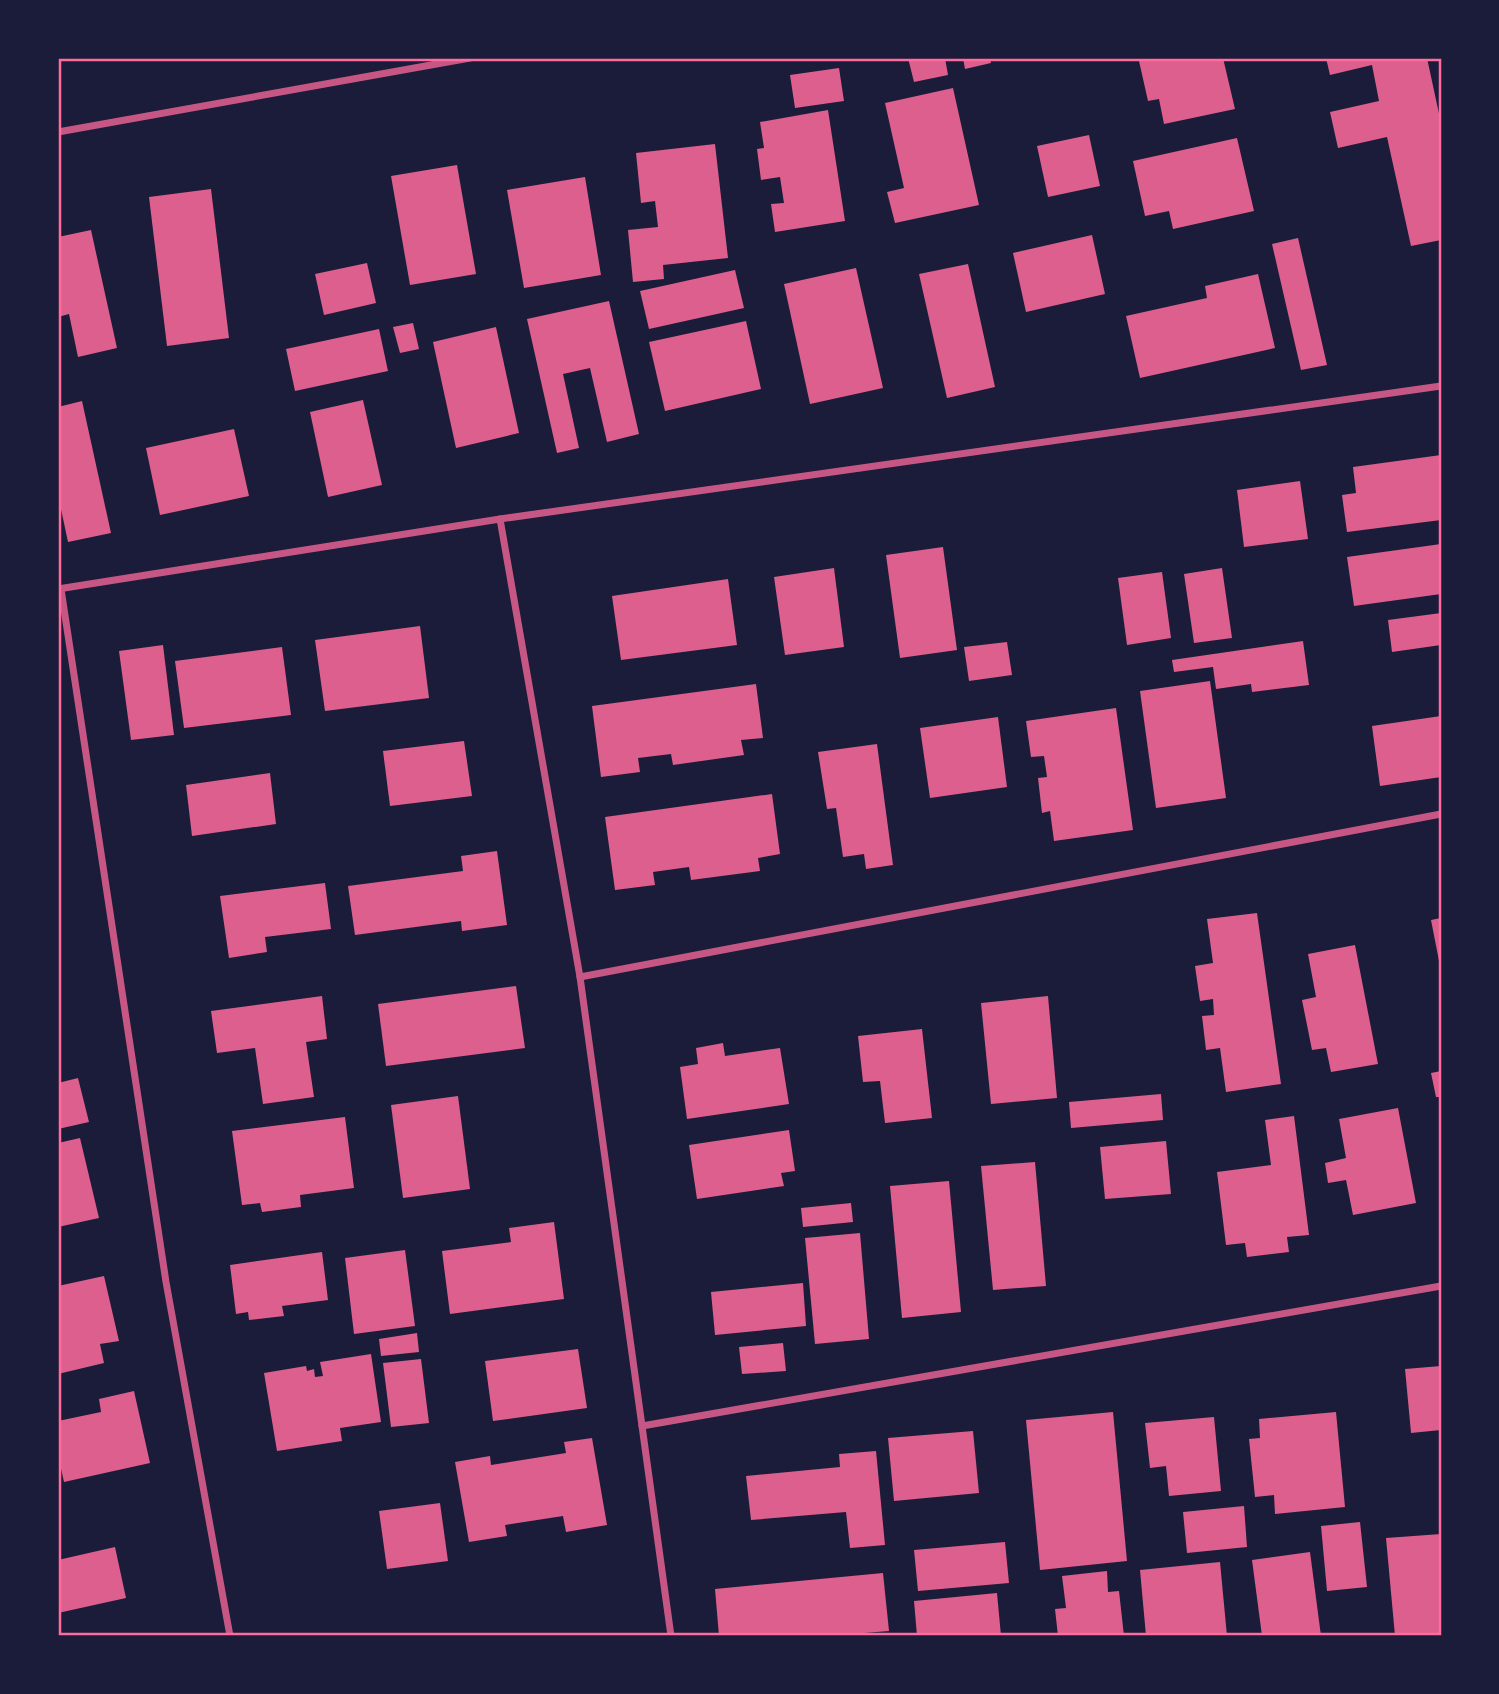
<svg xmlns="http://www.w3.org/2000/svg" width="1499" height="1694" viewBox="0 0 1499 1694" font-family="Roboto,sans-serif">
	<rect width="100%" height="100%" fill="#1b1b3a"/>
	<g fill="#dd5f8e">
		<path d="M908,58H945L948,75L914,82Z"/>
		<path d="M963,58H990L991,63L965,69Z"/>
		<path d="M1156,58H1223L1235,109L1164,124L1159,99L1148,101L1139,61Z"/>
		<path d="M1326,58H1427L1441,123V240L1411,246L1387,137L1338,148L1330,112L1379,101L1372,65L1330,75Z"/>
		<path d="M839,68L844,101L795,108L790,75Z"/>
		<path d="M953,88L979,205L895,223L887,192L904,188L885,103Z"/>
		<path d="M828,110L845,221L775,232L771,204L784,203L780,177L761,180L757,149L764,148L760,122Z"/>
		<path d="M1089,135L1100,186L1048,197L1037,146Z"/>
		<path d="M1237,138L1254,211L1173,229L1169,211L1145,216L1133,161Z"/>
		<path d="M715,144L728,258L663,265L664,279L633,282L628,230L658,227L655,201L641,203L636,153Z"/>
		<path d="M457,165L476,274L410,285L391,176Z"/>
		<path d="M585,177L601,275L524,288L507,190Z"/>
		<path d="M211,189L229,338L167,346L149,197Z"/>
		<path d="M91,230L117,348L78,357L69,314L58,317V237Z"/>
		<path d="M1092,235L1105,294L1026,312L1013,253Z"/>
		<path d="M1298,238L1327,365L1301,370L1272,244Z"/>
		<path d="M367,263L376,303L324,315L315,274Z"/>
		<path d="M968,264L995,387L947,398L919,274Z"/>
		<path d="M856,268L883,388L810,404L784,284Z"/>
		<path d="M735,270L744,308L649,329L640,291Z"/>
		<path d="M1258,274L1275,348L1140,378L1126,316L1207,298L1205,286Z"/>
		<path d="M609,301L639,434L607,442L590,368L563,374L579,448L557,453L527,319Z"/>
		<path d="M746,321L761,389L665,411L649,342Z"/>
		<path d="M413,323L419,349L400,353L393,327Z"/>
		<path d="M496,327L519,433L456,448L433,342Z"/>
		<path d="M379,329L388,371L295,391L286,349Z"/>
		<path d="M363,400L382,485L328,497L310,412Z"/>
		<path d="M82,401L111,533L68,542L58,495V407Z"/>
		<path d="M234,429L249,496L160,515L146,448Z"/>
		<path d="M1441,455V520L1347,532L1342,495L1356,493L1353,467Z"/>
		<path d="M1300,481L1308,539L1244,547L1237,490Z"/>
		<path d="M1441,544V594L1354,606L1347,557Z"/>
		<path d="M943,547L957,650L900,658L886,555Z"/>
		<path d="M834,568L844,647L785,655L774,577Z"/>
		<path d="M1222,568L1232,638L1194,643L1184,574Z"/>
		<path d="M1162,572L1171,638L1127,645L1118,578Z"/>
		<path d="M728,579L737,645L621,660L612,596Z"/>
		<path d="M1441,613V645L1392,652L1388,620Z"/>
		<path d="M420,626L429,698L325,711L315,640Z"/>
		<path d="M1303,641L1309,685L1252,692L1251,684L1216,689L1213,667L1174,672L1172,660Z"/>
		<path d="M1007,642L1012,675L969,681L964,647Z"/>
		<path d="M163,645L174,735L131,740L119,651Z"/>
		<path d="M282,647L291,715L184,728L175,661Z"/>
		<path d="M1210,681L1226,798L1156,808L1140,691Z"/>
		<path d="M756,684L763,738L741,740L744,755L673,765L671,754L638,758L640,772L601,777L592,706Z"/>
		<path d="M1116,708L1133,830L1054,841L1050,811L1042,813L1038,778L1047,777L1044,756L1031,757L1026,721Z"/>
		<path d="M1441,716V777L1380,786L1372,726Z"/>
		<path d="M998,717L1007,787L930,798L920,728Z"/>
		<path d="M464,741L472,796L390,806L383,751Z"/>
		<path d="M877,744L893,865L866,869L864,854L843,857L836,808L827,809L818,752Z"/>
		<path d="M270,773L276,824L192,836L186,785Z"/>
		<path d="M772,794L780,854L758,858L760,871L691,880L689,867L653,872L655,885L615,890L605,817Z"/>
		<path d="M497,851L507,925L462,931L461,921L355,935L348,886L463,871L461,856Z"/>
		<path d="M325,883L331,929L265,937L267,952L229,958L220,896Z"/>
		<path d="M1257,913L1281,1084L1226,1092L1220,1048L1206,1050L1202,1016L1214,1015L1213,999L1200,1001L1195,966L1213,963L1207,919Z"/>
		<path d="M1441,918V966H1440L1431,920Z"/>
		<path d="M1355,945L1378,1064L1331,1072L1326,1048L1312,1050L1302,1000L1316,997L1308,954Z"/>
		<path d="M516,986L525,1048L386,1066L378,1004Z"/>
		<path d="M322,996L327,1039L306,1042L314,1097L263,1104L255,1048L217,1053L211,1011Z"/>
		<path d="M1048,996L1057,1098L991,1104L981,1003Z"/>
		<path d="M922,1029L932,1118L885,1123L880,1081L863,1082L858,1036Z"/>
		<path d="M723,1043L725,1056L780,1048L789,1104L687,1119L680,1067L698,1064L696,1048Z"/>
		<path d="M1441,1071V1097H1436L1431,1073Z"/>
		<path d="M78,1078L89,1122L58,1129V1083Z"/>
		<path d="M1161,1094L1163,1120L1071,1128L1069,1102Z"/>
		<path d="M458,1096L470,1189L403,1198L391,1105Z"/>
		<path d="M1398,1108L1416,1203L1353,1215L1346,1180L1328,1183L1325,1163L1346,1158L1339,1119Z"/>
		<path d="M1294,1116L1309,1235L1287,1237L1289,1252L1247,1257L1245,1243L1226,1245L1217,1172L1271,1165L1265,1120Z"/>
		<path d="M345,1117L354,1188L300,1195L301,1207L262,1212L260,1203L242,1205L232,1131Z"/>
		<path d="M789,1130L795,1171L781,1173L784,1186L697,1199L689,1145Z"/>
		<path d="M80,1138L99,1218L58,1227V1143Z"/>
		<path d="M1166,1141L1171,1194L1105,1199L1100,1147Z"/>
		<path d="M1035,1162L1046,1286L993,1290L981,1166Z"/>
		<path d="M949,1181L961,1312L902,1318L890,1186Z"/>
		<path d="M851,1203L853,1222L803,1227L801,1208Z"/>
		<path d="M554,1222L564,1299L450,1314L442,1251L511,1242L509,1228Z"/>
		<path d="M860,1233L869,1339L815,1344L805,1238Z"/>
		<path d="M405,1250L415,1326L354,1334L345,1258Z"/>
		<path d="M322,1252L328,1300L282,1306L284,1316L249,1320L248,1312L236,1314L230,1265Z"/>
		<path d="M104,1276L119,1341L100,1344L104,1363L58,1374V1286Z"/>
		<path d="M803,1283L806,1326L715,1335L711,1292Z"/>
		<path d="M417,1333L419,1352L381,1356L379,1339Z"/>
		<path d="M783,1343L786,1371L742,1374L739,1347Z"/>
		<path d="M578,1349L587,1408L493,1421L485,1361Z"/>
		<path d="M371,1354L381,1422L340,1428L342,1441L277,1451L264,1373L306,1366L307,1371L314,1369L315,1377L323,1376L320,1362Z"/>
		<path d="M421,1359L429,1423L391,1427L383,1363Z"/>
		<path d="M1441,1366V1430L1411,1433L1405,1369Z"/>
		<path d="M134,1391L150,1463L64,1482L58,1455V1421L101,1412L99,1399Z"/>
		<path d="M1113,1412L1127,1561L1040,1570L1026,1420Z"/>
		<path d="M1336,1412L1345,1507L1275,1514L1274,1495L1255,1497L1249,1439L1260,1438L1259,1419Z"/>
		<path d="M1214,1417L1221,1491L1169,1496L1166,1466L1150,1468L1145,1423Z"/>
		<path d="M973,1431L979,1493L894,1501L888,1438Z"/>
		<path d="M592,1438L607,1525L566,1532L563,1516L505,1525L507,1536L469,1542L455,1462L490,1456L491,1465L566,1453L564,1442Z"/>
		<path d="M876,1451L885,1545L850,1548L846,1512L751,1520L746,1476L840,1467L839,1454Z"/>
		<path d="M440,1503L448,1561L387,1569L379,1511Z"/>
		<path d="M1244,1506L1247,1547L1187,1553L1183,1512Z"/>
		<path d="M1360,1522L1367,1587L1327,1591L1321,1526Z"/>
		<path d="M1441,1534V1636H1395L1386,1538Z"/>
		<path d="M1005,1542L1009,1583L918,1591L914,1550Z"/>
		<path d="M115,1547L126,1598L58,1613V1560Z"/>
		<path d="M1310,1552L1321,1636H1262L1252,1560Z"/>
		<path d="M1220,1562L1227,1636H1146L1140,1570Z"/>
		<path d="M1107,1571L1108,1592L1119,1591L1124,1636H1058L1055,1609L1066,1608L1062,1576Z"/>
		<path d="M883,1573L889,1631L827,1636H719L715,1589Z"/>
		<path d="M997,1593L1001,1636H917L914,1601Z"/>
	</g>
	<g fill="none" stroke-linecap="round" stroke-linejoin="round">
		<g stroke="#c65784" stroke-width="7">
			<path d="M58,132L470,58"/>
			<path d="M500,519L580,977L671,1636"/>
			<path d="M58,589L500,519L1441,386"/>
			<path d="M61,589L166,1282L230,1636"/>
			<path d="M580,977L1441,814"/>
			<path d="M642,1426L1441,1286"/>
		</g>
	</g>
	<rect width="1499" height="1694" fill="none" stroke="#1b1b3a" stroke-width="119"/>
	<rect x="60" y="60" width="1380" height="1574" fill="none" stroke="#ff6b9d" stroke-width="2.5"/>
</svg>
